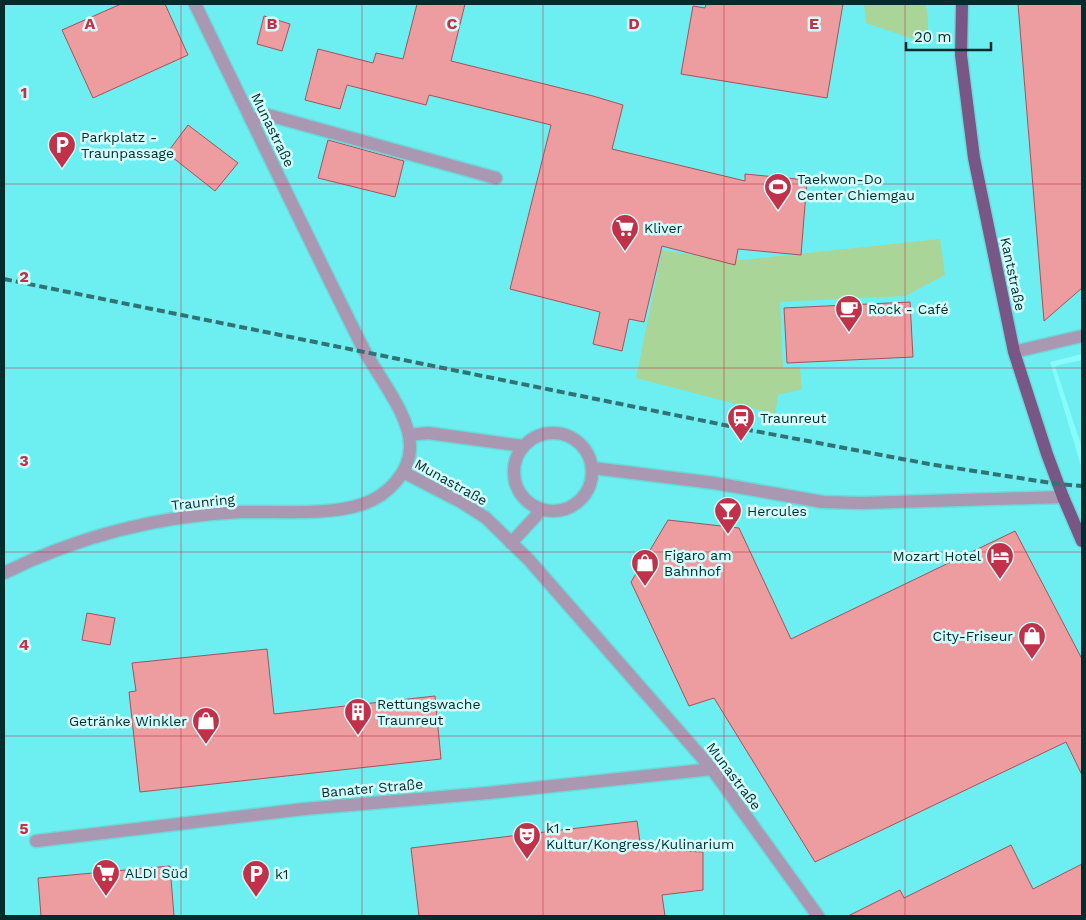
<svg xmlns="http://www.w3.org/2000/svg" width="1086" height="920" viewBox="0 0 1086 920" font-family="'Work Sans',sans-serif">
	<rect width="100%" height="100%" fill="#87fcfd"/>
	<g fill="#6deff1">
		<path d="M4,4H1082V354L1050,362L1082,469V916H4Z"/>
		<path d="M1082,360V448L1055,366Z"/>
	</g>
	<g fill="#aad598">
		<path d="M864,4H926L928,20V44L866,23Z"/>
		<path d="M940,239L945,275L905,296L780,302L783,368L800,367L802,389L778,395L775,414L636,378L662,250L711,258L741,260Z"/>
	</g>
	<g fill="#ed9ca0" stroke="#a45359">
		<path d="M121,4H165L188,55L93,98L62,30Z"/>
		<path d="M417,4H465L451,61L593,96L623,105L612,149L745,181V174L807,180L801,255L738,249L735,265L662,246L644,322L629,319L622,351L593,344L600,312L510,289L551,125L429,95L426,105L347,85L340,109L305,100L318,49L373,63L376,53L403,59Z"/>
		<path d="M706,4H843L827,98L681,74L693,6L705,8Z"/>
		<path d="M1018,4H1082V288L1044,321Z"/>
		<path d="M264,16L290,24L282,51L257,44Z"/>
		<path d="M188,125L238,163L215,191L167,153Z"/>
		<path d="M328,140L404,161L395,197L318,178Z"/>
		<path d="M910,302L913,357L787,363L784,308Z"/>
		<path d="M668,520L739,528L791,639L1015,531L1082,659V775L1066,742L815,862L714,698L689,706L631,582Z"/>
		<path d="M87,613L115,618L110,645L82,640Z"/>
		<path d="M267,649L274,714L435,696L441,759L140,792L129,692L136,691L132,663Z"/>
		<path d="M637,821L641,849L703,852V890L662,895L665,916H419L411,848Z"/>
		<path d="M1011,845L1033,889L1082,864V916H848L900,890L904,898Z"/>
		<path d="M170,866L174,916H41L38,878Z"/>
	</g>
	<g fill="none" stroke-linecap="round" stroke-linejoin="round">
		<defs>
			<g id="minor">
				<path d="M251,120L268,115L496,178"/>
				<path d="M1014,352L1082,336"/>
				<circle cx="553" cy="472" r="39"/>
				<path d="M409,435L428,433L523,446"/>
				<path d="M593,468L714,483L823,502L862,503L1063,497"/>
				<path d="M403,472L461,502L486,518L529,560L712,769L818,916"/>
				<path d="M511,543L536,516L539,508"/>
				<path d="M4,573C77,537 158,516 240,512C277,511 328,516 363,504C387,496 411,472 410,445C410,415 377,375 363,348C306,234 251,119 195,4"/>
				<path d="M36,841L304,809L488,793L712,769"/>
			</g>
			<path id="major" d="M962,4L961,55L974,158L1014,352L1047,454L1063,497L1082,541"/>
		</defs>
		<use href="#minor" stroke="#6fd7d8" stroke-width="15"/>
		<use href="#major" stroke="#6fd7d8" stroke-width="15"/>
		<use href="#minor" stroke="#aa97b2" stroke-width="12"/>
		<use href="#major" stroke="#785685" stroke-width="12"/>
		<path stroke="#317374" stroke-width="4" stroke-dasharray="8 4" stroke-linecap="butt" d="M4,279L744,429L929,464L1058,484L1082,486"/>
	</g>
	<path fill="none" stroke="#c13149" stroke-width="1" stroke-opacity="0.55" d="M181,4V916M362,4V916M543,4V916M724,4V916M905,4V916M4,184H1082M4,368H1082M4,552H1082M4,736H1082"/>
	<defs>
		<symbol id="parking-pin" viewBox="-11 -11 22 30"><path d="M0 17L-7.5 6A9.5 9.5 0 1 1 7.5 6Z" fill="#c13149" stroke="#d3fcfc"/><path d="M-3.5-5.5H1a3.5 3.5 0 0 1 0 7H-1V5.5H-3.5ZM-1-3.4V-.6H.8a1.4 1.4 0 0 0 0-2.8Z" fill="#fff"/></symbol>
		<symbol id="stadium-pin" viewBox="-11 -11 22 30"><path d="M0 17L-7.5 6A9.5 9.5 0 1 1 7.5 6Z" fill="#c13149" stroke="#d3fcfc"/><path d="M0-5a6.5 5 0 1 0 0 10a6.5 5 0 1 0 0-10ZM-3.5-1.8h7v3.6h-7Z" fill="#fff"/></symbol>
		<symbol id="supermarket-pin" viewBox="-11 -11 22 30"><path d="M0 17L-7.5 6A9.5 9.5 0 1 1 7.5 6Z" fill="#c13149" stroke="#d3fcfc"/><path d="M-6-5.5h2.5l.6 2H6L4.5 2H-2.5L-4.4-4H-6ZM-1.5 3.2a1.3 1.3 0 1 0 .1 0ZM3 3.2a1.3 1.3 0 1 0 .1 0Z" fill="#fff"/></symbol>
		<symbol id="cafe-pin" viewBox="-11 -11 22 30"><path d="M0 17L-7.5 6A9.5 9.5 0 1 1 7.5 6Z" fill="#c13149" stroke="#d3fcfc"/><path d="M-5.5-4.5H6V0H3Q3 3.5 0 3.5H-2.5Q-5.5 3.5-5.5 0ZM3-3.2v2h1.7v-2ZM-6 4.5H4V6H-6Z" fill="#fff"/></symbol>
		<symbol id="station-pin" viewBox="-11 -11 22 30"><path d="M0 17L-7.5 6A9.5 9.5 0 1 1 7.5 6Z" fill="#c13149" stroke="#d3fcfc"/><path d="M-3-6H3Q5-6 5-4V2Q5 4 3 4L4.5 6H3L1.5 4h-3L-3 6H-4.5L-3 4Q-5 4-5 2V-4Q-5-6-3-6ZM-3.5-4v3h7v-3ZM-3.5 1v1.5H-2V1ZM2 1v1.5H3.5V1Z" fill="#fff"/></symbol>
		<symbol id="bar-pin" viewBox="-11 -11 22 30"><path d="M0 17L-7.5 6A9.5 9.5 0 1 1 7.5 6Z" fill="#c13149" stroke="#d3fcfc"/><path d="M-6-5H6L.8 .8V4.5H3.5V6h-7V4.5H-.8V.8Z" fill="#fff"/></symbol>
		<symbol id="hotel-pin" viewBox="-11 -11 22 30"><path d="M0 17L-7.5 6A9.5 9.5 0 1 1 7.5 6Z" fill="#c13149" stroke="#d3fcfc"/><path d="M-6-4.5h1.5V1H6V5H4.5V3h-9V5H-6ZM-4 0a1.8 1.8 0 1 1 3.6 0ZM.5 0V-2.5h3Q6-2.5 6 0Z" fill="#fff"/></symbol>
		<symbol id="shop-pin" viewBox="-11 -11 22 30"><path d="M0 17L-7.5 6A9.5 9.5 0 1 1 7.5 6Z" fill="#c13149" stroke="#d3fcfc"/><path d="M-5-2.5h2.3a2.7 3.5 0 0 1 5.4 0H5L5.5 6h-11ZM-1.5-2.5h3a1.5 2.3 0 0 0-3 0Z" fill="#fff"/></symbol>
		<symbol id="building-pin" viewBox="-11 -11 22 30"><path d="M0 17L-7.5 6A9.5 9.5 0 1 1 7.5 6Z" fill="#c13149" stroke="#d3fcfc"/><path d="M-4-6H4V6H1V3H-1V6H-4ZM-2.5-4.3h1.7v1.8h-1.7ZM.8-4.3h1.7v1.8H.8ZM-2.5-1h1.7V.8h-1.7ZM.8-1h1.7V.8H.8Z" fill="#fff"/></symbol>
		<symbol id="theatre-pin" viewBox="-11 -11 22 30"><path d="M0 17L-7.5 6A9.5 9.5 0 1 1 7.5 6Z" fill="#c13149" stroke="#d3fcfc"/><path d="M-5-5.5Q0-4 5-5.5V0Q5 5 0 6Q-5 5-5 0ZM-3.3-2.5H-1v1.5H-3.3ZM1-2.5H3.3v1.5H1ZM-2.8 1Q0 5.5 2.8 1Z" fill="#fff"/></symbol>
	</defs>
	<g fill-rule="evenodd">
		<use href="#parking-pin" x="46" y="129" width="32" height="43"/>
		<use href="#stadium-pin" x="762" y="171" width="32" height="43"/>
		<use href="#supermarket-pin" x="609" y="212" width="32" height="43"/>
		<use href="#cafe-pin" x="833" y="293" width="32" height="43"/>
		<use href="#station-pin" x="725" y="402" width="32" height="43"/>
		<use href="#bar-pin" x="712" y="495" width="32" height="43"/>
		<use href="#hotel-pin" x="984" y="540" width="32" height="43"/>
		<use href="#shop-pin" x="629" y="547" width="32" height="43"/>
		<use href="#shop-pin" x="1016" y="620" width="32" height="43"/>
		<use href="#building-pin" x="342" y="696" width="32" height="43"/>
		<use href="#shop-pin" x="190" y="705" width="32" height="43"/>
		<use href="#theatre-pin" x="511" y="820" width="32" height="43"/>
		<use href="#supermarket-pin" x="90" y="857" width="32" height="43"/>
		<use href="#parking-pin" x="240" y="858" width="32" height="43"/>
	</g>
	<g text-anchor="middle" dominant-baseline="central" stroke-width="5" stroke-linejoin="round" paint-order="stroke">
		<g font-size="14" fill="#042c2d" stroke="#d3fcfc">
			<text transform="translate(273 130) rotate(64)">Munastraße</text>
			<text transform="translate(1013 274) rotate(78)">Kantstraße</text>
			<text transform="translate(451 482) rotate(29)">Munastraße</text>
			<text transform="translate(203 502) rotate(-6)">Traunring</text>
			<text transform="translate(734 776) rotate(53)">Munastraße</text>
			<text transform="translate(372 788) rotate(-5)">Banater Straße</text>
		</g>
		<g font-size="14" fill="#042c2d" stroke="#d3fcfc" text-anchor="start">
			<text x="81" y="137">Parkplatz -<tspan x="81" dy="16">Traunpassage</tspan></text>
			<text x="797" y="179">Taekwon-Do<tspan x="797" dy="16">Center Chiemgau</tspan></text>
			<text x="644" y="228">Kliver</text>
			<text x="868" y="309">Rock - Café</text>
			<text x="760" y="418">Traunreut</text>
			<text x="747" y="511">Hercules</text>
			<text x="664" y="555">Figaro am<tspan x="664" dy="16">Bahnhof</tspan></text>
			<text x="981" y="556" text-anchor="end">Mozart Hotel</text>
			<text x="1013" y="636" text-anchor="end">City-Friseur</text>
			<text x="377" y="704">Rettungswache<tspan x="377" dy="16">Traunreut</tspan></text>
			<text x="187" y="721" text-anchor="end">Getränke Winkler</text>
			<text x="546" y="828">k1 -<tspan x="546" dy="16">Kultur/Kongress/Kulinarium</tspan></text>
			<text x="125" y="873">ALDI Süd</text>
			<text x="275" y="874">k1</text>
		</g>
	</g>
	<g font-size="16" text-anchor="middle" font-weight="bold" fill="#c13149" stroke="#d3fcfc" stroke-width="5" stroke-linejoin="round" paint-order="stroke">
		<text x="90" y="29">A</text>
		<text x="272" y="29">B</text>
		<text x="452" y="29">C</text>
		<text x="634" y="29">D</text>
		<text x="814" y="29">E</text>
		<text x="24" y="98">1</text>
		<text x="24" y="282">2</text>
		<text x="24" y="466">3</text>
		<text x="24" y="650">4</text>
		<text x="24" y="834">5</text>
	</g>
	<rect width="1086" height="920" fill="none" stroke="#042c2d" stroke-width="10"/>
	<path d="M906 42v8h85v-8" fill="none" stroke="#042c2d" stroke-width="2.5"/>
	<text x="914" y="42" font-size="15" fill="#042c2d" stroke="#d3fcfc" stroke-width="4" paint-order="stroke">20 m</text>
</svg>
